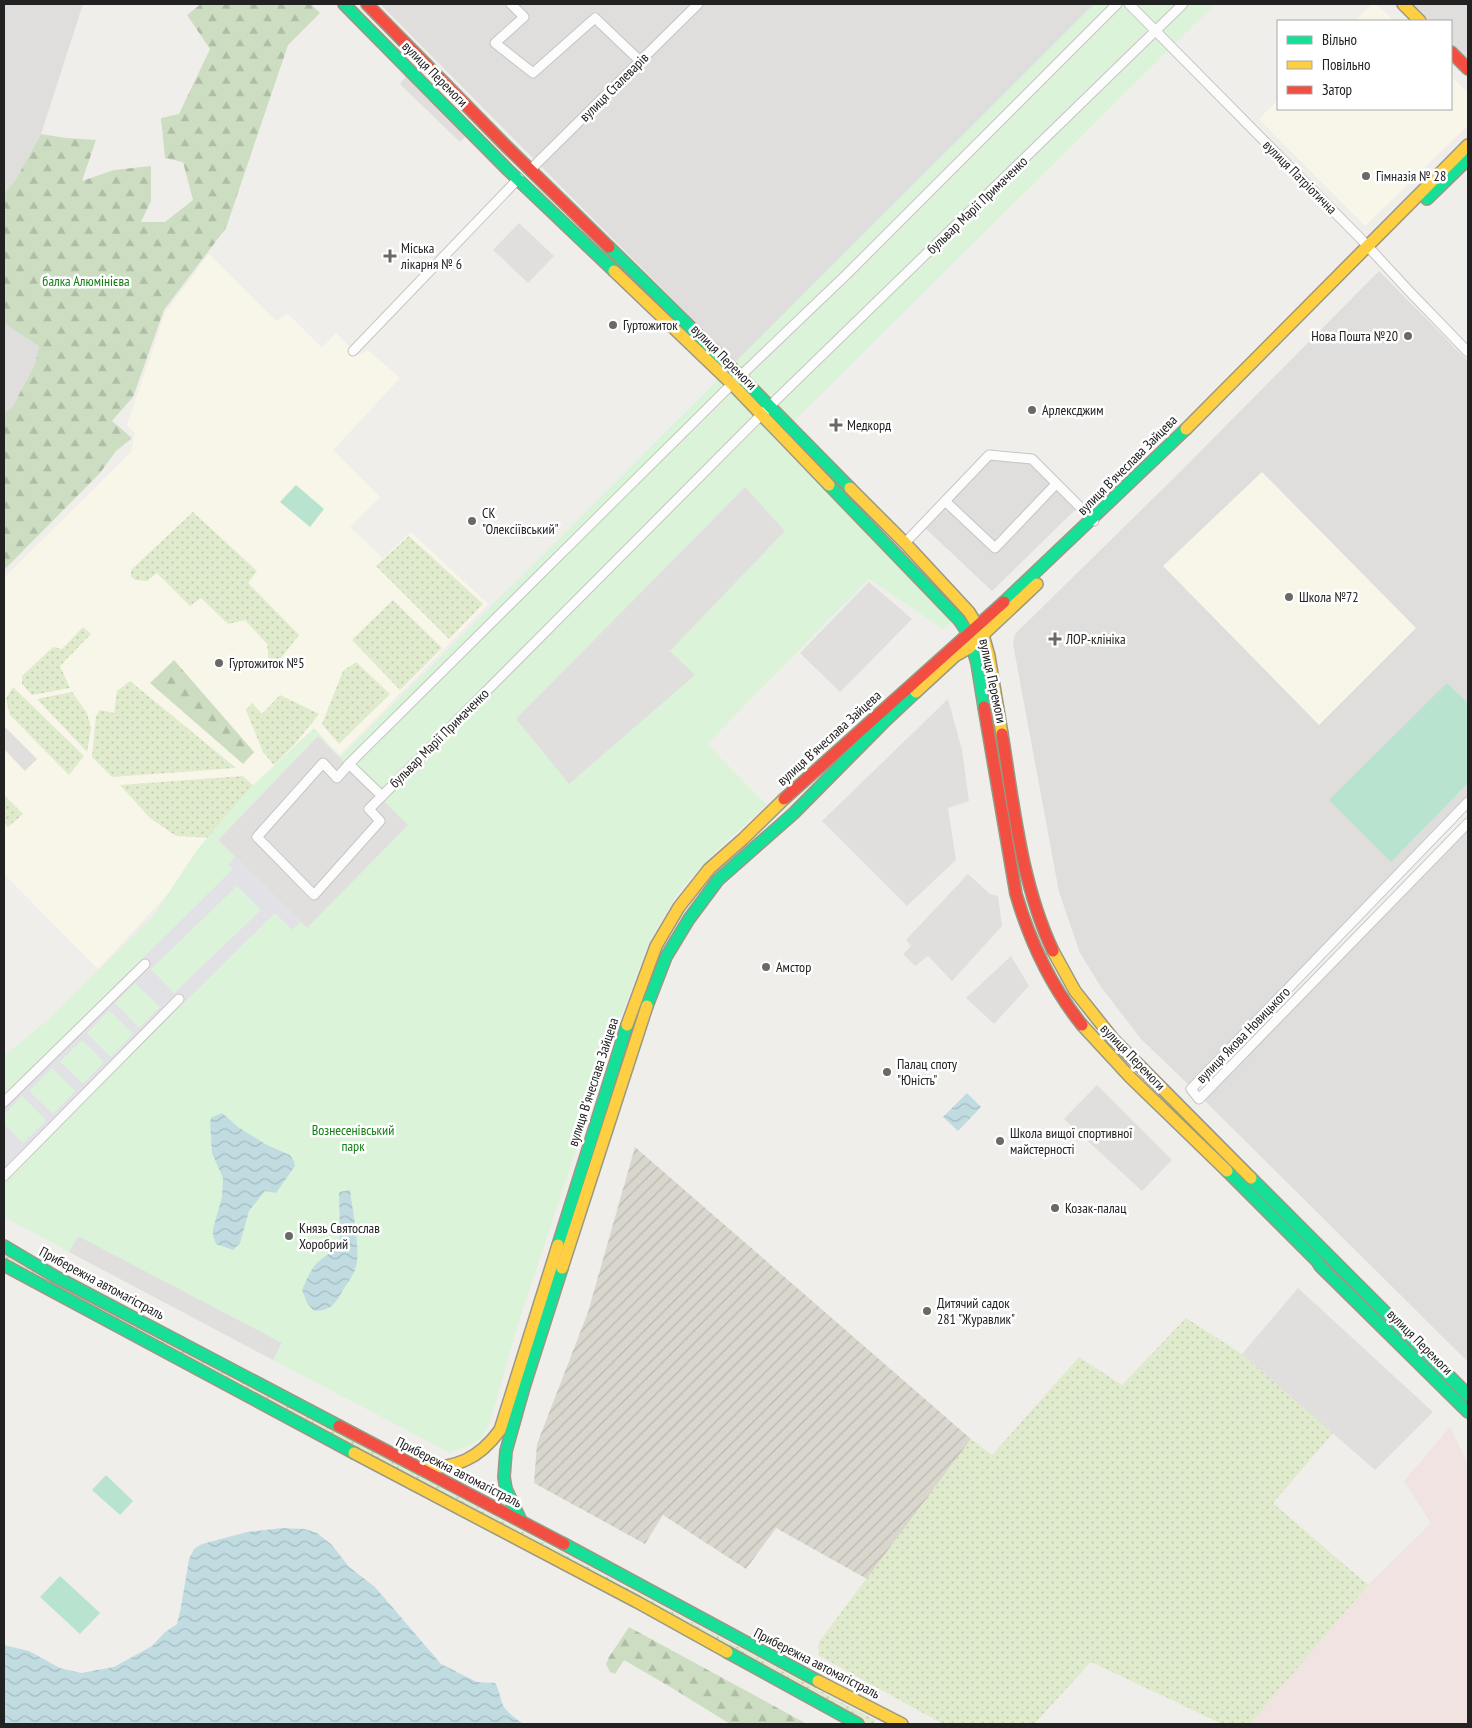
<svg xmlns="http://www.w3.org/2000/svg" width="1472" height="1728" viewBox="0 0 1472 1728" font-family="'PT Sans Narrow',sans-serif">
	<defs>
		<pattern id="construction-furrows" width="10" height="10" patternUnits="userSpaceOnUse" patternTransform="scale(1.25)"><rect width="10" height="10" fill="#d9d7cd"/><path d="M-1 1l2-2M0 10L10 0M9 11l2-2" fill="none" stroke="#bab8b0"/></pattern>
		<pattern id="grass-dots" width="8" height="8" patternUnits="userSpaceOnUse" patternTransform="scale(1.25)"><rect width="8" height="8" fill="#dfebcc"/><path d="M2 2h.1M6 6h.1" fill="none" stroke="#bfc9af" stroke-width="1.8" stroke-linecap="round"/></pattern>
		<pattern id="forest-firs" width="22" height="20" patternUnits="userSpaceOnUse" patternTransform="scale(1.25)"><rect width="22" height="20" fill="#cdddc2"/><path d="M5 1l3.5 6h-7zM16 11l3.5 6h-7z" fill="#b0bda6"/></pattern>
		<pattern id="water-waves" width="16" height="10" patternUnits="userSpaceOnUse" patternTransform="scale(1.25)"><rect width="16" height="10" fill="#c0dce1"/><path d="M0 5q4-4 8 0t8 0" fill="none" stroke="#a5bcc1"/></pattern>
	</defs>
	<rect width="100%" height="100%" fill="#f0eeeb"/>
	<g fill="#dfdedc">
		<path d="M4,4H83L41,134L16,179L4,194Z"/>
		<path d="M380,4H1105L740,367Z"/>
		<path d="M1411,4H1468V60L1451,43V21H1429Z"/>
		<path d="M4,239L39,346L35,364L12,408L4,412Z"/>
		<path d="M1379,271L1468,361V703L1447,684L1391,861L1468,783V798L1190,1086L1141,1039L1101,987L1080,953L1059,892L1013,644L1015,634L1179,473Z"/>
		<path d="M990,458L1031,462L1075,510L992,591L924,527Z"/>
		<path d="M1468,825V1362L1203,1099Z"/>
	</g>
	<path fill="#f1e3e2" d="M1450,1427L1468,1463V1724H1250L1368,1585L1431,1523L1404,1481Z"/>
	<g fill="#f8f6e8">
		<path d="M1372,4H1376L1394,21H1355Z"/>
		<path d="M1451,76L1468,93V125L1365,226L1259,119L1278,100V109H1451Z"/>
		<path d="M209,254L276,321L288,314L322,348L336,333L358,355L368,350L400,378L333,450L380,497L350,527L383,558L411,532L488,604L340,754L318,736L218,840L98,969L4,874V578L131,452L135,433L127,425L165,313Z"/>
		<path d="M1262,472L1416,628L1319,725L1163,566Z"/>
	</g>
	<path fill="url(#construction-furrows)" d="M635,1147L971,1439L867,1579L776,1528L746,1569L663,1515L645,1544L534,1483L537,1444L588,1312Z"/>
	<g fill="url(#grass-dots)">
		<path d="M193,512L257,571L248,583L299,635L270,672L267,644L245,620L228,624L201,598L190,606L157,573L147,581L135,580L131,576V570Z"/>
		<path d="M409,536L483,604L449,639L376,566Z"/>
		<path d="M393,600L442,648L400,690L352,640Z"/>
		<path d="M83,627L91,634L60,666L70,688L32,695L22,684V676L53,647L62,649Z"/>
		<path d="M356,662L390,694L339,744L322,724L343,671Z"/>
		<path d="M130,681L236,768L112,777L92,757L96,716L100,710L114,713L117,691Z"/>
		<path d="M13,687L84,756L69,775L10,715L6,699Z"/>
		<path d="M72,692L87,713L91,728L87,752L37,699Z"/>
		<path d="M280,695L319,714L294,745L274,765L263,752L246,710L252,703L262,714Z"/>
		<path d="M243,776L258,790L213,838L176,836L150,818L120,785Z"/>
		<path d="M4,795L23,814L8,827L4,823Z"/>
		<path d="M4,1254L854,1709L876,1720L873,1724H869L727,1650L4,1260Z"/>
		<path d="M1186,1318L1242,1354L1333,1433L1273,1503L1368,1585L1250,1724H1222L1091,1662L1036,1722L1038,1724H943L818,1655L819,1642L971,1439L992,1455L1079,1357L1122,1385Z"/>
	</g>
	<g fill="url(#forest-firs)">
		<path d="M201,4H311L320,13L288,45L226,228L164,310L133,397L112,421L132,438L116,451L100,473L4,570V412L12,408L35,364L39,346L4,323V194L16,179L41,134L66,138L96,140L82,181L114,170L151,166V201L141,222H165L193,200L183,162L165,158L161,118L179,114L210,49L187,15Z"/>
		<path d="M174,660L254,752L243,764L150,683Z"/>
		<path d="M629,1627L807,1724H730L672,1688L624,1660L615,1674L610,1672L606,1664L609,1657Z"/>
	</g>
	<path fill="#dbf4d9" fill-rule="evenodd" d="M1094,4H1215L775,440L955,620L943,629L869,579L707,744L767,805L718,849L680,890L650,940L614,1035L517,1328L489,1425L481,1439L468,1446L450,1453L273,1360L282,1344L78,1237L69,1252L4,1217V1056L52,1016L154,915L197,850L248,790L314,728L340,757ZM745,487L785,531L670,651L569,783L517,719ZM318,736L339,758L307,928L218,840Z"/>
	<g fill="#b8e4cf">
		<path d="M296,485L324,509L310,527L280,502Z"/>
		<path d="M1447,683L1468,703V783L1391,862L1329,800Z"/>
		<path d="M106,1475L133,1501L120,1515L92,1490Z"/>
		<path d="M60,1576L100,1613L80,1634L40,1597Z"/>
	</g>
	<g fill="#e0dfde">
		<path d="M407,75L467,135L460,142L400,84Z"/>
		<path d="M519,223L554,256L528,283L493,250Z"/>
		<path d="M745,487L785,531L670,651L695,675L569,784L516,719Z"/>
		<path d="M869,582L912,619L840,692L800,653Z"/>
		<path d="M948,699L962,750L969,801L948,808L956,860L907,906L822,821Z"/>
		<path d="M4,726L37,759L25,771L4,749Z"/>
		<path d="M318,736L408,825L307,928L218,840Z"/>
		<path d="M968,874L990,894L998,896L1002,926L952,981L928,956L915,966L903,954L911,946L906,940Z"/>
		<path d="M1011,956L1029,986L994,1024L966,998Z"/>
		<path d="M1097,1085L1172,1160L1142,1191L1064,1119Z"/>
		<path d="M1297,1090L1310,1101L1300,1112L1308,1119L1297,1132L1271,1106L1282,1095L1288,1101Z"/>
		<path d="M78,1236L282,1343L273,1360L69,1252Z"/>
		<path d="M1298,1288L1433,1412L1375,1470L1242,1354Z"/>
	</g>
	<path fill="#e2e1e5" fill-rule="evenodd" d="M235,857L301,922L292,930L275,913L4,1181V1124L23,1143L46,1120L22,1096L4,1115V1095L233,869L228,864ZM237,886L261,910L174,993L151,969ZM135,983L160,1007L139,1028L115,1003ZM109,1010L133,1034L111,1057L87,1033ZM82,1040L104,1062L83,1084L60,1062ZM52,1068L75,1091L53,1114L29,1091Z"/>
	<g fill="url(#water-waves)">
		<path d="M967,1093L981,1107L958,1131L943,1117Z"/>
		<path d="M222,1113L238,1127L267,1145L290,1155L294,1161L295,1166L276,1193L265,1191L249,1211L240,1243L233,1250L216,1244L213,1236V1229L222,1197L223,1178L212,1153L210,1121L212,1117Z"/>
		<path d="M350,1190C352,1208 362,1255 355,1270C352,1277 347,1284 343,1290C334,1305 332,1310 314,1311L307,1303L302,1290C311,1269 314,1262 335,1250L340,1237L339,1192Z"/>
		<path d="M282,1528L305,1529L317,1533L332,1545L349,1567L375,1587L441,1664L477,1682L495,1683C500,1691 500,1700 504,1707C509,1714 517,1720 524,1724H4V1645L29,1651L60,1668L81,1673L114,1667L152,1646L164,1633L177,1624L181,1607L189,1559L194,1549L202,1544L247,1532Z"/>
	</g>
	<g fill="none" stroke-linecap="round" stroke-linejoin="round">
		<defs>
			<g id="street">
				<path d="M511,4L524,17L495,43L533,73L595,18L640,61"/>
				<path d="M1117,4L847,274L732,384L349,764L337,778L323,763L257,837L314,895L380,821L369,809L382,796L779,397L1183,4"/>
				<path d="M1129,4L1360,238L1410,292L1468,352"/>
				<path d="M530,170L698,4"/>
				<path d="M353,351L519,178"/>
				<path d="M945,501L995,548L1056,484"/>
				<path d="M905,543L989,455L1032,459L1094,521"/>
				<path d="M349,764L382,796"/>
				<path d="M1468,802L1191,1089L1199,1099L1468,823"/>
				<path d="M4,1102L145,964"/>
				<path d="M4,1176L179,999"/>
			</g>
			<g id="fast">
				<path d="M344,4L508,170L614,271"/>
				<path d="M1427,199L1468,159"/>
				<path d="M609,247L740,376L850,488"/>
				<path d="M829,485L959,620L968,633L977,663L984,707"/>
				<path d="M1004,602L1186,429"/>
				<path d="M647,1006L666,957L689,919L718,880L794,813L884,722L916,692"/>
				<path d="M1227,1171L1317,1261L1320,1266L1468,1412"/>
				<path d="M1251,1178L1468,1395"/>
				<path d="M558,1245L627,1025"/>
				<path d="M4,1246L56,1277L339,1426"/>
				<path d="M4,1265L354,1453"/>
				<path d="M521,1521L506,1489L504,1477L506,1451L524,1387L562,1268"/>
				<path d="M564,1544L818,1681"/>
				<path d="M727,1652L858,1724"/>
			</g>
			<g id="slow">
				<path d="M1403,4L1420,21"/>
				<path d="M614,271L732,384L829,485"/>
				<path d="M1186,429L1468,145"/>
				<path d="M850,488L905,543L969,612L983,635L989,656L1002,734"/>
				<path d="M916,692L955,656L969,648L1037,584"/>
				<path d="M1053,951L1075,991L1114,1040L1251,1178"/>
				<path d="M627,1025L656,946L679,907L709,869L743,839L784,799"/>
				<path d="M1082,1025L1130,1077L1227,1171"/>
				<path d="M562,1268L647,1006"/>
				<path d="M354,1453L637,1602L727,1652"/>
				<path d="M421,1469C457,1467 478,1460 500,1430L558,1245"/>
				<path d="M818,1681L902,1724"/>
			</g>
			<g id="jam">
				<path d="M367,4L507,147L609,247"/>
				<path d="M1451,52L1468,69"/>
				<path d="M984,707L1016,894C1030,942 1050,985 1082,1025"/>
				<path d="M1002,734C1014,807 1021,883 1053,951"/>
				<path d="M784,799L1004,602"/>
				<path d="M339,1426L564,1544"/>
			</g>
		</defs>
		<use href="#street" stroke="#c6c5c3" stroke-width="11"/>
		<use href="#fast" stroke="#999983" stroke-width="14"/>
		<use href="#slow" stroke="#999983" stroke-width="14"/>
		<use href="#jam" stroke="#999983" stroke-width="14"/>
		<use href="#street" stroke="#fdfcfc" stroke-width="9"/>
		<use href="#fast" stroke="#16e098" stroke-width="11"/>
		<use href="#slow" stroke="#ffcf43" stroke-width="11"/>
		<use href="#jam" stroke="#f24e42" stroke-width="11"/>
	</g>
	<g fill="#6a6968" stroke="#fff" stroke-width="2">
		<circle cx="1366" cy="176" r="5"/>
		<path d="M387.5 248.5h5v5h5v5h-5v5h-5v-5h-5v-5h5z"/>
		<circle cx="613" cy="325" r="5"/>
		<circle cx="1408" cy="336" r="5"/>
		<circle cx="1032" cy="410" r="5"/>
		<path d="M833.5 417.5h5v5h5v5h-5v5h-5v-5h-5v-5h5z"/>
		<circle cx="472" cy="521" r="5"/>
		<circle cx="1289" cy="597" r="5"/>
		<path d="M1052.5 631.5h5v5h5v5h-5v5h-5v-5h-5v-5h5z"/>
		<circle cx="219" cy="663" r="5"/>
		<circle cx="766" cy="967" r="5"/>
		<circle cx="887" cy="1072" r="5"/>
		<circle cx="1000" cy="1141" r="5"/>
		<circle cx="1055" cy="1208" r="5"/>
		<circle cx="289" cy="1236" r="5"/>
		<circle cx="927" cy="1311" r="5"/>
	</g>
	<g text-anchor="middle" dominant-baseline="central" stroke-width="5" stroke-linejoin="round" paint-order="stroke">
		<g font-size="14" fill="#222" stroke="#fff">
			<text transform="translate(435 74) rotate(45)">вулиця Перемоги</text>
			<text transform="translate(614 87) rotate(-45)">вулиця Сталеварів</text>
			<text transform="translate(1300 177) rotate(45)">вулиця Патріотична</text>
			<text transform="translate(977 205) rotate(-44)">бульвар Марії Примаченко</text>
			<text transform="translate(724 357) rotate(45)">вулиця Перемоги</text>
			<text transform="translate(1127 465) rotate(-45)">вулиця Вʼячеслава Зайцева</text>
			<text transform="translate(993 681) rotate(78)">вулиця Перемоги</text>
			<text transform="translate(439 738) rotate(-45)">бульвар Марії Примаченко</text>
			<text transform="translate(829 738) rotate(-42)">вулиця Вʼячеслава Зайцева</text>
			<text transform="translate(1243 1035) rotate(-46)">вулиця Якова Новицького</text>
			<text transform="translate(1133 1057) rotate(46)">вулиця Перемоги</text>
			<text transform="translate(593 1082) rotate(-72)">вулиця Вʼячеслава Зайцева</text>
			<text transform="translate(102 1283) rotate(28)">Прибережна автомагістраль</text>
			<text transform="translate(1420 1342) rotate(45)">вулиця Перемоги</text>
			<text transform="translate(459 1472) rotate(27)">Прибережна автомагістраль</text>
			<text transform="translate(817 1663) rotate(27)">Прибережна автомагістраль</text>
		</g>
		<g font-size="14" fill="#222" stroke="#fff" text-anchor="start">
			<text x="1376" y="176">Гімназія № 28</text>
			<text x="401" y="248">Мiська<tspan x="401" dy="16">лiкарня № 6</tspan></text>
			<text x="623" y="325">Гуртожиток</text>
			<text x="1398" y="336" text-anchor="end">Нова Пошта №20</text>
			<text x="1042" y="410">Арлексджим</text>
			<text x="847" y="425">Медкорд</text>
			<text x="482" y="513">СК<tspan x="482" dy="16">"Олексіївський"</tspan></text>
			<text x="1299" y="597">Школа №72</text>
			<text x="1066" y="639">ЛОР-клініка</text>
			<text x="229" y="663">Гуртожиток №5</text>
			<text x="776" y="967">Амстор</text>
			<text x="897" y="1064">Палац споту<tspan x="897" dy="16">"Юність"</tspan></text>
			<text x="1010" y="1133">Школа вищої спортивної<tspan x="1010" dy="16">майстерності</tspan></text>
			<text x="1065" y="1208">Козак-палац</text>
			<text x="299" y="1228">Князь Святослав<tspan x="299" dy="16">Хоробрий</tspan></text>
			<text x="937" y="1303">Дитячий садок<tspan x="937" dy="16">281 "Журавлик"</tspan></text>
		</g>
		<g font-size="14" fill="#117f13" stroke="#fff">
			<text x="86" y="281">балка Алюмінієва</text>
			<text x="353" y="1130">Вознесенівський<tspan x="353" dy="16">парк</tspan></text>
		</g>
	</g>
	<rect width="1472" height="1728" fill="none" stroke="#222222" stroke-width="10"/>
	<rect x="1277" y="20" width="175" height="90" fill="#ffffff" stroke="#a7a7a7"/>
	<rect x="1287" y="36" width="25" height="8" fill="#16e098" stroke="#a7a7a7"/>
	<text x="1322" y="45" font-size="15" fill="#222222">Вільно</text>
	<rect x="1287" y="61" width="25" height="8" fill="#ffcf43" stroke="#a7a7a7"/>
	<text x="1322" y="70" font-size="15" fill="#222222">Повільно</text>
	<rect x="1287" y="86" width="25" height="8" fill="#f24e42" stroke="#a7a7a7"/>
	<text x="1322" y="95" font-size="15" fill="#222222">Затор</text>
</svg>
